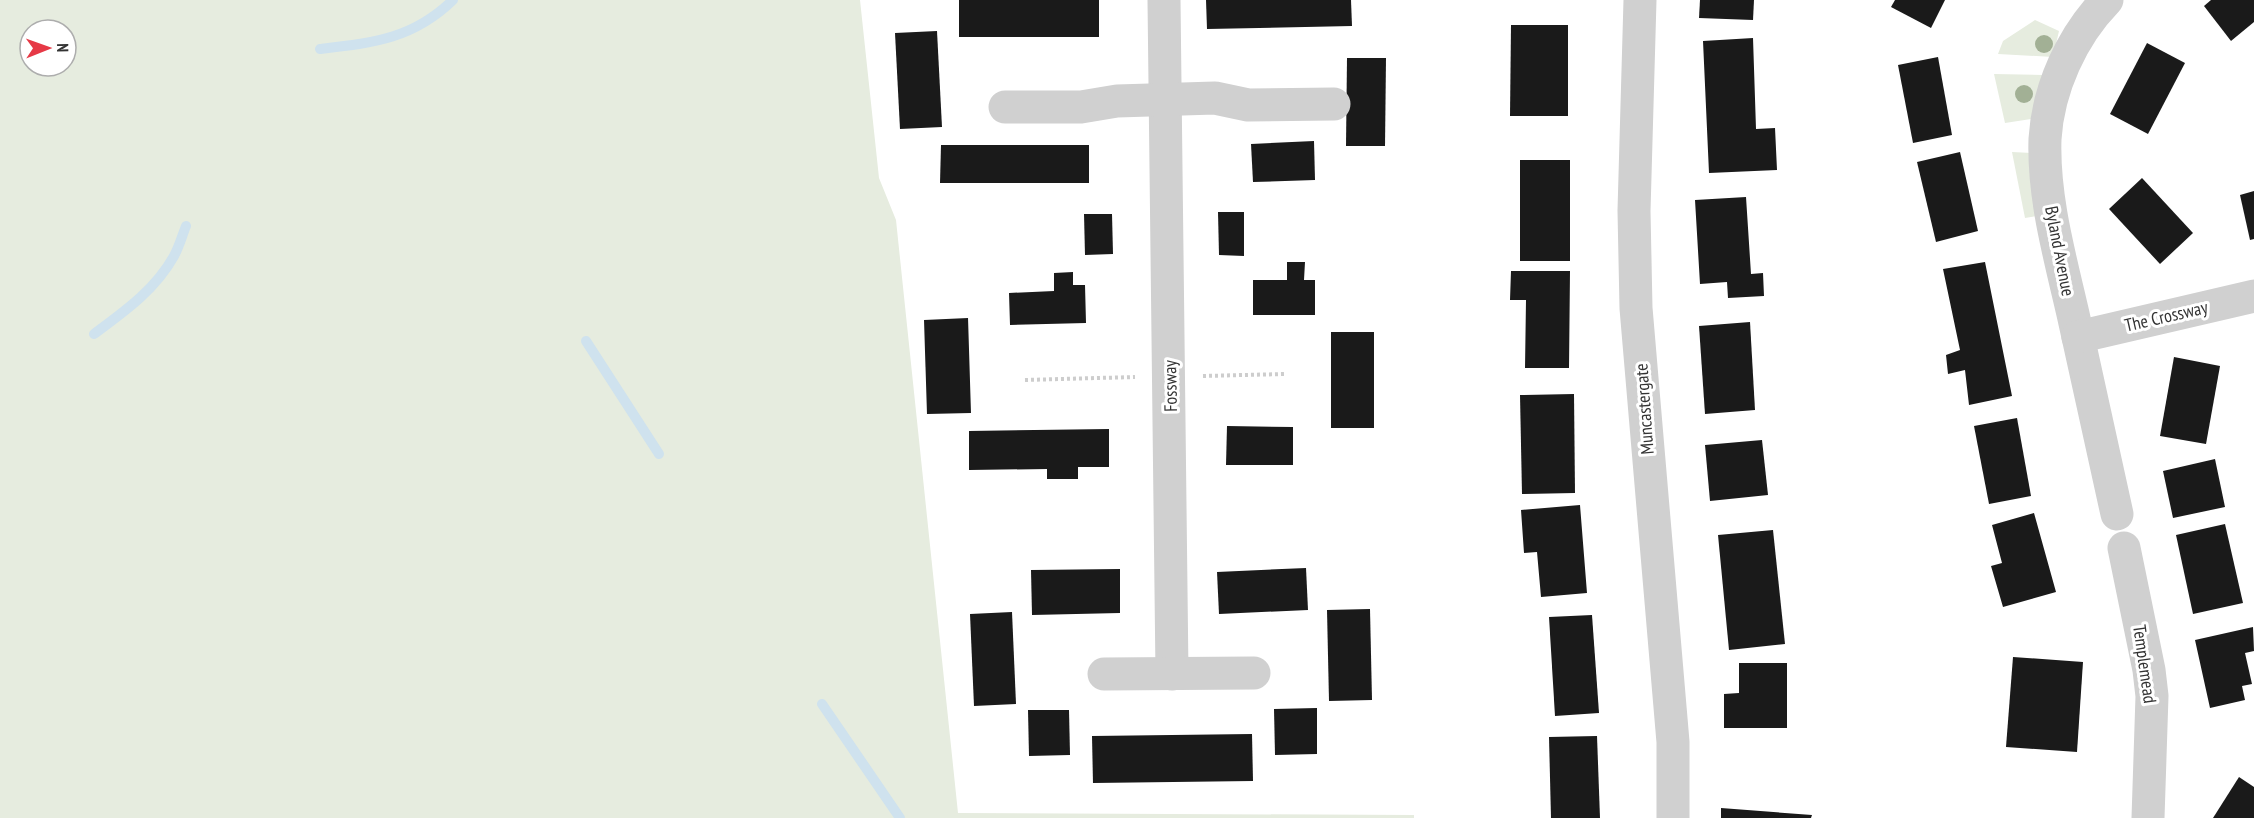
<svg xmlns="http://www.w3.org/2000/svg" width="2254" height="818" viewBox="0 0 2254 818" font-family="'PT Sans Narrow',sans-serif">
	<rect width="100%" height="100%" fill="#fff"/>
	<g fill="#e6ecdf" fill-rule="evenodd">
		<path d="M0,0H860L879,178L896,220L958,813L1414,815V818H0ZM30,30H66V66H30Z"/>
		<path d="M2035,20L2059,31L2053,57L1998,54L2003,41Z"/>
		<path d="M1994,74L2043,75L2031,119L2005,123Z"/>
		<path d="M2012,152L2032,153L2037,216L2025,218Z"/>
	</g>
	<g fill="none" stroke-linecap="round" stroke-linejoin="round">
		<g stroke="#cfe2ee" stroke-width="10">
			<path d="M320,49C373,43 413,39 453,0"/>
			<path d="M94,334C125,311 155,290 174,256C179,247 182,236 186,226"/>
			<path d="M586,341L659,454"/>
			<path d="M822,704L900,818"/>
		</g>
	</g>
	<g fill="#1a1a1a">
		<rect x="959" y="0" width="140" height="37"/>
		<path d="M1206,0H1351L1352,26L1207,29Z"/>
		<path d="M1700,0H1754L1753,20L1699,18Z"/>
		<path d="M1895,0H1945L1931,28L1891,7Z"/>
		<path d="M2211,0H2254V22L2231,41L2204,6Z"/>
		<path d="M1511,25H1568V116H1510Z"/>
		<path d="M937,31L942,127L900,129L895,33Z"/>
		<path d="M1753,38L1756,129L1775,128L1777,170L1709,173L1703,41Z"/>
		<path d="M2147,43L2185,63L2148,134L2110,114Z"/>
		<path d="M1938,57L1952,135L1913,143L1898,65Z"/>
		<path d="M1347,58H1386L1385,146H1346Z"/>
		<path d="M1314,141L1315,180L1253,182L1251,144Z"/>
		<path d="M941,145H1089V183H940Z"/>
		<path d="M1960,152L1978,231L1936,242L1917,162Z"/>
		<rect x="1520" y="160" width="50" height="101"/>
		<path d="M2142,178L2193,233L2160,264L2109,209Z"/>
		<path d="M2254,191V239L2250,240L2240,195Z"/>
		<path d="M1746,197L1751,274L1763,273L1764,296L1728,298L1727,282L1700,284L1695,200Z"/>
		<path d="M1218,212H1244V256L1219,255Z"/>
		<path d="M1084,214H1112L1113,254L1085,255Z"/>
		<path d="M1287,262H1305L1304,280H1315V315H1253V280H1287Z"/>
		<path d="M1985,262L2012,396L1969,405L1965,370L1948,374L1946,355L1960,350L1943,269Z"/>
		<path d="M1511,271H1570L1569,368H1525L1526,300H1510Z"/>
		<path d="M1073,272V285H1085L1086,323L1010,325L1009,293L1054,291V273Z"/>
		<path d="M968,318L971,413L927,414L924,320Z"/>
		<path d="M1750,322L1755,410L1705,414L1699,326Z"/>
		<rect x="1331" y="332" width="43" height="96"/>
		<path d="M2174,357L2220,366L2206,444L2160,436Z"/>
		<path d="M1574,394L1575,493L1522,494L1520,395Z"/>
		<path d="M2017,418L2031,496L1989,504L1974,426Z"/>
		<path d="M1227,426L1293,427V465H1226Z"/>
		<path d="M1109,429V467H1078V479H1047V469L969,470V431Z"/>
		<path d="M1762,440L1768,495L1710,501L1705,445Z"/>
		<path d="M2215,459L2225,507L2173,518L2163,471Z"/>
		<path d="M1580,505L1587,593L1541,597L1537,552L1524,553L1521,510Z"/>
		<path d="M2034,513L2056,592L2003,607L1991,566L2002,563L1992,525Z"/>
		<path d="M2225,524L2243,603L2193,614L2176,535Z"/>
		<path d="M1773,530L1785,644L1729,650L1718,535Z"/>
		<path d="M1306,568L1308,610L1219,614L1217,572Z"/>
		<path d="M1120,569V613L1032,615L1031,570Z"/>
		<path d="M1370,609L1372,700L1329,701L1327,610Z"/>
		<path d="M1012,612L1016,704L974,706L970,614Z"/>
		<path d="M1592,615L1599,713L1555,716L1549,617Z"/>
		<path d="M2253,627L2254,651L2245,653L2252,684L2242,686L2245,700L2210,708L2195,640Z"/>
		<path d="M2013,657L2083,662L2077,752L2006,747Z"/>
		<path d="M1739,663H1787V728H1724V694L1739,693Z"/>
		<path d="M1317,708V754L1275,755L1274,709Z"/>
		<path d="M1028,710H1069L1070,755L1029,756Z"/>
		<path d="M1252,734L1253,781L1093,783L1092,736Z"/>
		<path d="M1597,736L1600,818H1551L1549,737Z"/>
		<path d="M2239,777L2254,787V818H2213Z"/>
		<path d="M1721,808L1812,815L1811,818H1721Z"/>
	</g>
	<g fill="none" stroke-linecap="round" stroke-linejoin="round">
		<g stroke="#cdcdcd" stroke-width="4" stroke-dasharray="3 3" stroke-linecap="butt">
			<path d="M1203,376L1285,374"/>
			<path d="M1025,380L1135,377"/>
		</g>
		<g stroke="#d0d0d0" stroke-width="33">
			<path d="M1164,0L1172,674"/>
			<path d="M1640,0L1634,211L1636,308L1673,742V818"/>
			<path d="M2107,0C2072,36 2048,88 2045,139C2043,198 2060,257 2073,314C2088,381 2102,447 2117,514"/>
			<path d="M1005,107H1081L1117,101L1215,98L1248,105L1334,104"/>
			<path d="M2078,337L2254,296"/>
			<path d="M2124,548L2149,670L2152,696L2148,818"/>
			<path d="M1104,674L1254,673"/>
		</g>
	</g>
	<g fill="#a2b095">
		<circle cx="2044" cy="44" r="9"/>
		<circle cx="2024" cy="94" r="9"/>
	</g>
	<g text-anchor="middle" dominant-baseline="central" stroke-width="6" stroke-linejoin="round" paint-order="stroke">
		<g font-size="18" fill="#333" stroke="#fff">
			<text transform="translate(2060 251) rotate(79)">Byland Avenue</text>
			<text transform="translate(2166 316) rotate(-13)">The Crossway</text>
			<text transform="translate(1170 386) rotate(-91)">Fossway</text>
			<text transform="translate(1644 409) rotate(-94)">Muncastergate</text>
			<text transform="translate(2145 664) rotate(82)">Templemead</text>
		</g>
	</g>
	<g transform="translate(48 48) rotate(89)"><circle r="28" fill="#ffffff" stroke="#adadad" stroke-width="1.5"/>
	<path d="M0-4.5L10 22L0 15L-10 22Z" fill="#e63946"/>
	<text y="-9" font-size="16" font-weight="bold" text-anchor="middle" fill="#333333">N</text>
	</g>
</svg>
